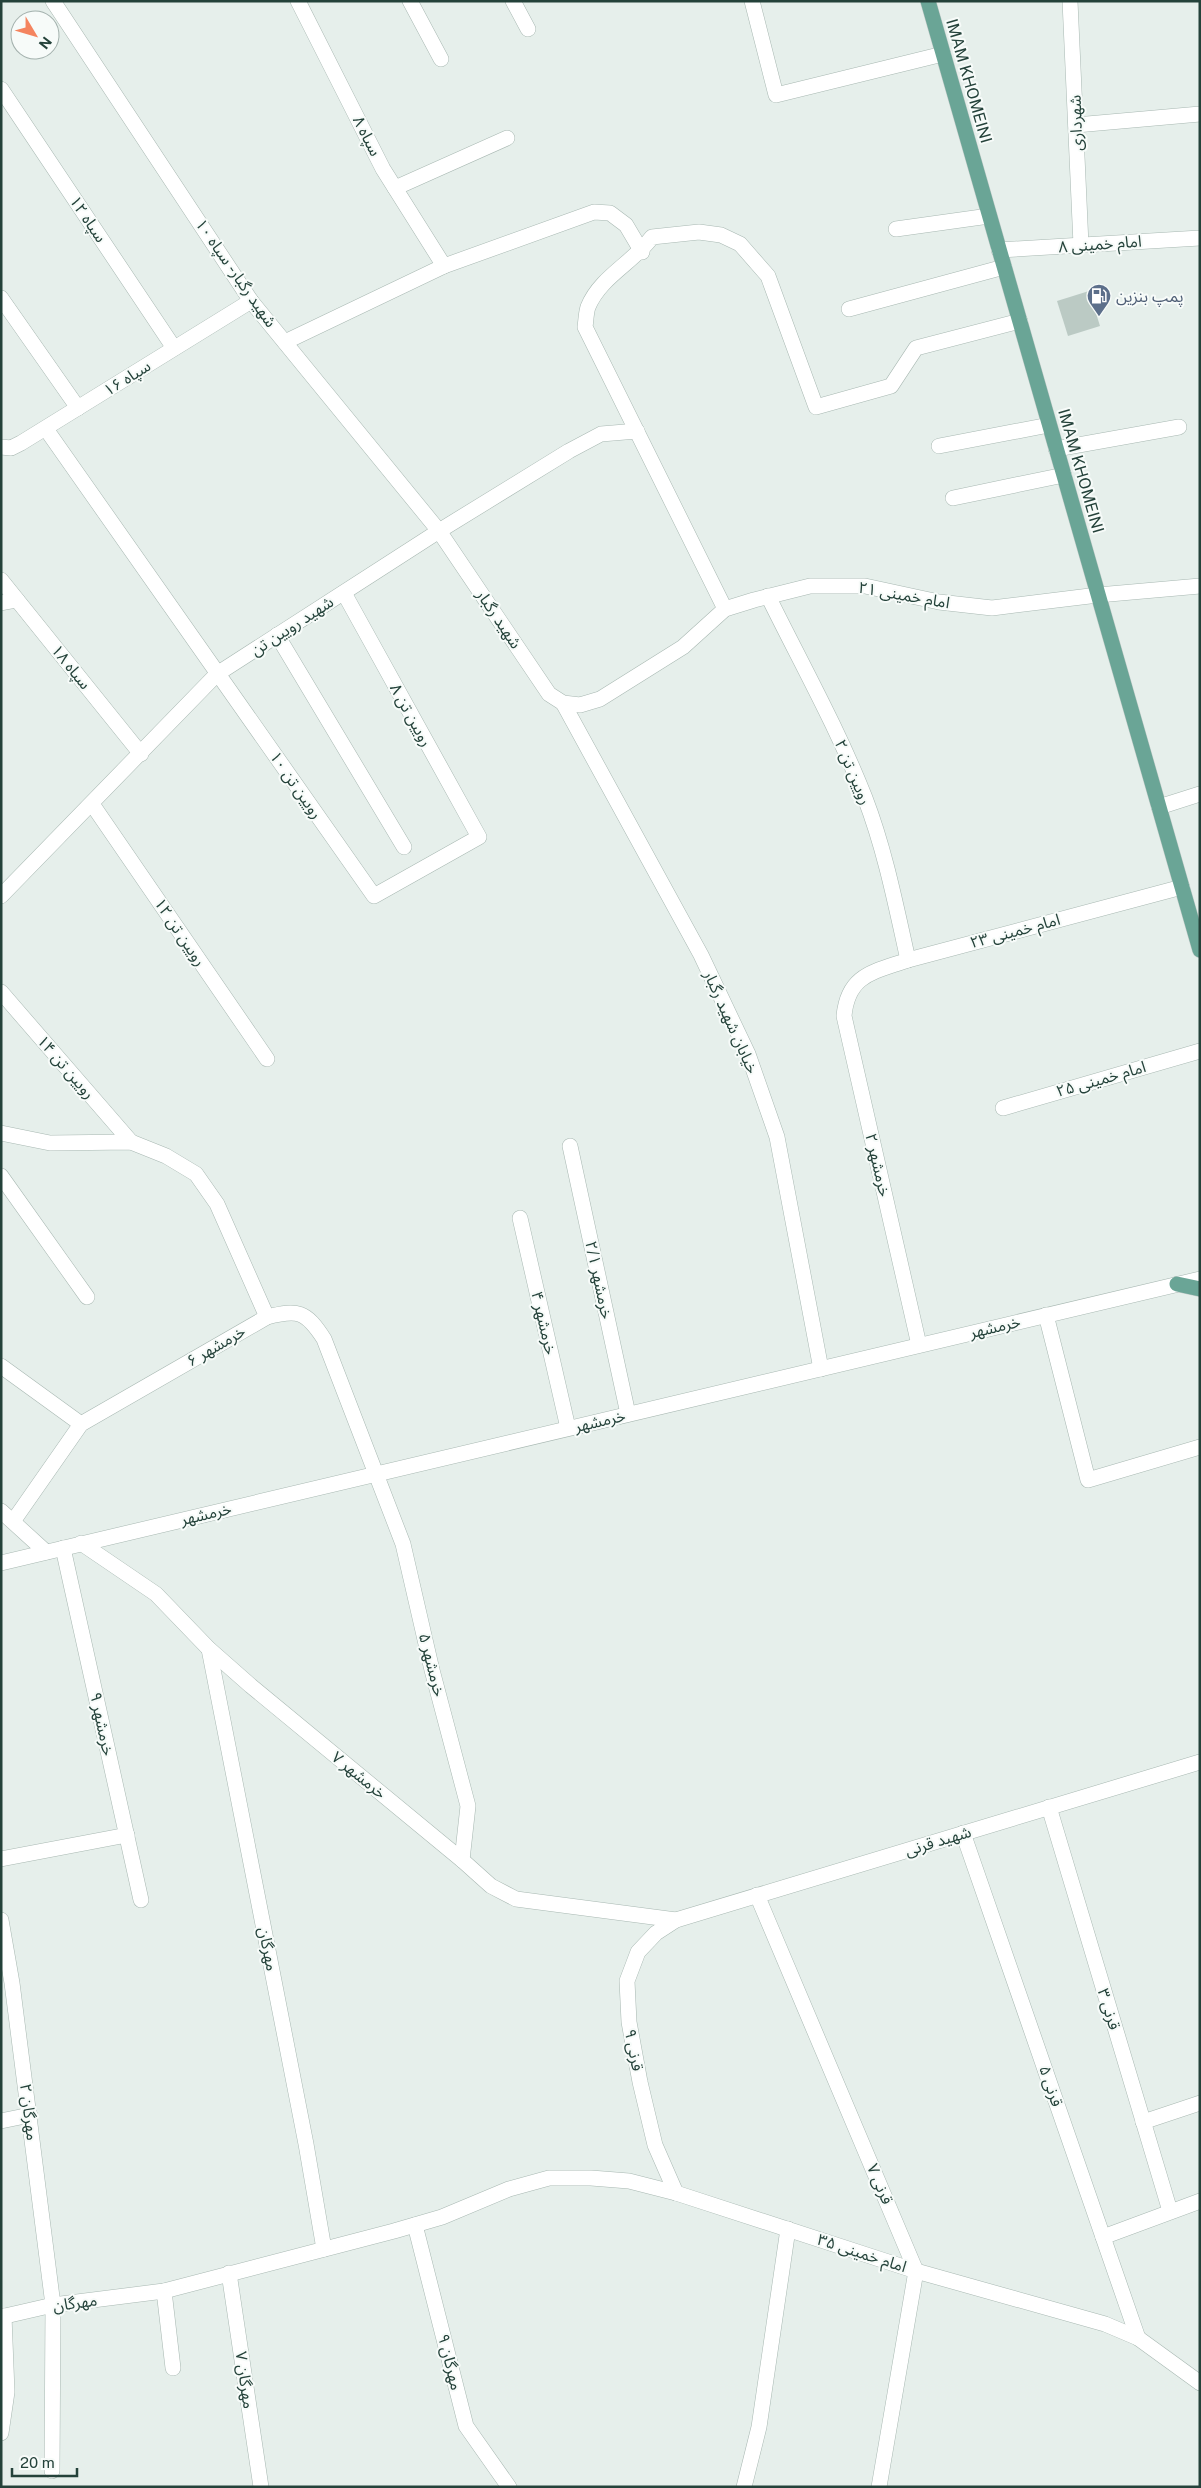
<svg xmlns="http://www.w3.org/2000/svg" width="1201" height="2488" viewBox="0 0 1201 2488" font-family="'Public Sans','Noto Sans Arabic',sans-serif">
	<rect width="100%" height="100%" fill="#e6efeb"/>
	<path fill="#bbcac4" d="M1089,291L1100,326L1068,336L1057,301Z"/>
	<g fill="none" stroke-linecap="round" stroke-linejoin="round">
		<defs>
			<g id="minor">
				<path d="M53,1L251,301L439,531L549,694L563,703L580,705L600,699L683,647L725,609L754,600L810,586H865L939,602L992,608L1098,595L1200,586"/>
				<path d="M298,1L383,169L444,266"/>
				<path d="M410,1L441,59"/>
				<path d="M513,1L528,29"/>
				<path d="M752,1L776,95L943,54"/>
				<path d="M1070,1L1081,245"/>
				<path d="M1,89L174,348"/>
				<path d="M1076,125L1200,114"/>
				<path d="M395,188L507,138"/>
				<path d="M896,229L989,216"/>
				<path d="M999,250L1200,238"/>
				<path d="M1,298L78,408"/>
				<path d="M849,309L1004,267"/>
				<path d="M285,342L444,266L594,212L610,213L626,225L642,252"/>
				<path d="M46,429L374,896L479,837L344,593"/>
				<path d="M939,446L1049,425"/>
				<path d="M1,447L11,448L21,443L251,301"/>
				<path d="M1056,449L1179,427"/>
				<path d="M953,498L1064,475"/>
				<path d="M1,580L141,754"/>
				<path d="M768,596C801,663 838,729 865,798C885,850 896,906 908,960"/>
				<path d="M1,603L17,600"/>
				<path d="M725,609L585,327C586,321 586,313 588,307C600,277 634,262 652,237L699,232L721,235L740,244L768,276L816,407L891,386L916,348L1020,321"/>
				<path d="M277,635L404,847"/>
				<path d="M563,703L701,955L748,1054L777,1137L821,1369"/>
				<path d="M92,804L267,1059"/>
				<path d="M1159,807L1200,794"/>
				<path d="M1,896L217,674L439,531L569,451L601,434L637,431"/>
				<path d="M1,992L131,1142"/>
				<path d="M1003,1108L1200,1051"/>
				<path d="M1,1133L50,1143L131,1142L166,1156L196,1174L217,1204L267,1317"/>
				<path d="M570,1146L628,1414"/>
				<path d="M1,1176L87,1297"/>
				<path d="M520,1218L568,1428"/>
				<path d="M1046,1315L1088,1480L1200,1447"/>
				<path d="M919,1345L844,1016C848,974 874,972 908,960L1182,887"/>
				<path d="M1,1366L81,1424"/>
				<path d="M1,1511L46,1552"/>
				<path d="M14,1520L81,1424L267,1317C298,1309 306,1311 324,1339L403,1544L432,1670L468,1806L462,1860"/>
				<path d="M81,1543L156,1594L209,1649L251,1686L462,1860L491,1886L516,1899L676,1920"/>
				<path d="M63,1548L141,1900"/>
				<path d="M1,1563L1200,1279"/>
				<path d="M209,1649L306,2144L324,2249"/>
				<path d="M1049,1807L1170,2211"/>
				<path d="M963,1833L1138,2338"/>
				<path d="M1,1859L127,1835"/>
				<path d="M757,1895L916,2271L879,2487"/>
				<path d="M1,1920L12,1983L53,2305L52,2471"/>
				<path d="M1,2121L30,2115"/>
				<path d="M1143,2122L1200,2103"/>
				<path d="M676,2193L655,2145L640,2082L629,2022L627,1981L638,1952L656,1933L676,1920L1200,1762"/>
				<path d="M415,2225L466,2426L509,2487"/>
				<path d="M1103,2237L1200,2201"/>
				<path d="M229,2273L261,2487"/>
				<path d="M164,2291L173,2368"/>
				<path d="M1,2317L53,2305L164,2291L394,2231L442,2217L509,2189L549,2178H591L629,2181L676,2193L916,2271L1105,2324L1138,2338L1200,2383"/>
				<path d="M1,2433L7,2392L4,2316"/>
				<path d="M744,2487L759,2427L788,2229"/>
			</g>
			<g id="major">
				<path d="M928,1L1200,950"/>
				<path d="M1177,1284L1200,1289"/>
			</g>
		</defs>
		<use href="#minor" stroke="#a8b8b2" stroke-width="16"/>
		<use href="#major" stroke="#c2cac8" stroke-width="16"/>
		<use href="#minor" stroke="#fff" stroke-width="15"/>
		<use href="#major" stroke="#6aa596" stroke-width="15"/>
	</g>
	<defs>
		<symbol id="fuel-pin" viewBox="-11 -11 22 30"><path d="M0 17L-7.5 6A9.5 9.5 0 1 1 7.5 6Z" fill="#5c6f8a" stroke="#f7fbf9"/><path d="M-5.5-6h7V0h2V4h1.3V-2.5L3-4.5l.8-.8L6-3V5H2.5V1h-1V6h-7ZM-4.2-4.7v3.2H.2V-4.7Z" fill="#fff"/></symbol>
	</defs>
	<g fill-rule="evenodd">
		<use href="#fuel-pin" x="1085" y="282" width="28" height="38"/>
	</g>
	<g text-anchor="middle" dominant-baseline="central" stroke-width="4" stroke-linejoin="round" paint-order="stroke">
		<g font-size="16" fill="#24423a" stroke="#f7fbf9">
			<text transform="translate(969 81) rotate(74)">IMAM KHOMEINI</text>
			<text transform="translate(1076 123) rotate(-92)">شهرداری</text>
			<text transform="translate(367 136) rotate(63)">سپاه ۸</text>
			<text transform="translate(88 219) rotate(56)">سپاه ۱۲</text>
			<text transform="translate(1100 244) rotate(-4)">امام خمینی ۸</text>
			<text transform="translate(236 273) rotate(55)">شهید رگبار - سپاه ۱۰</text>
			<text transform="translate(127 378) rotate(-32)">سپاه ۱۶</text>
			<text transform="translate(1081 471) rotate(74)">IMAM KHOMEINI</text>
			<text transform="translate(904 595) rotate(10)">امام خمینی ۲۱</text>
			<text transform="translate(499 619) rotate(56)">شهید رگبار</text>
			<text transform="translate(292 626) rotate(-33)">شهید رویین تن</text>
			<text transform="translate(71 667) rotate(51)">سپاه ۱۸</text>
			<text transform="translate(411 715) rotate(61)">رویین تن ۸</text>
			<text transform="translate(853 772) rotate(67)">رویین تن ۲</text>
			<text transform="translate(296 785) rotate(55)">رویین تن ۱۰</text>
			<text transform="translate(1015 931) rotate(-15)">امام خمینی ۲۳</text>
			<text transform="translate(180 932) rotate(56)">رویین تن ۱۲</text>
			<text transform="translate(731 1022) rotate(66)">خیابان شهید رگبار</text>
			<text transform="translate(66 1067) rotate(49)">رویین تن ۱۴</text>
			<text transform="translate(1101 1079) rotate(-16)">امام خمینی ۲۵</text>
			<text transform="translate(878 1165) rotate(77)">خرمشهر ۲</text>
			<text transform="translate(599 1280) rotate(78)">خرمشهر ۲/۱</text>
			<text transform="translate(544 1323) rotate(77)">خرمشهر ۴</text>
			<text transform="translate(995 1327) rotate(-13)">خرمشهر</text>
			<text transform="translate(216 1346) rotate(-30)">خرمشهر ۶</text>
			<text transform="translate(600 1421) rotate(-13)">خرمشهر</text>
			<text transform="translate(206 1514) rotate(-13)">خرمشهر</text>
			<text transform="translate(432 1665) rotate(76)">خرمشهر ۵</text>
			<text transform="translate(102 1724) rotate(78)">خرمشهر ۹</text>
			<text transform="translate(359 1775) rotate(39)">خرمشهر ۷</text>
			<text transform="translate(938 1841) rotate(-17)">شهید قرنی</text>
			<text transform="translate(268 1949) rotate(79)">مهرگان</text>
			<text transform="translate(1109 2009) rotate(73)">قرنی ۳</text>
			<text transform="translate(634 2050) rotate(79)">قرنی ۹</text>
			<text transform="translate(1051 2086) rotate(71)">قرنی ۵</text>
			<text transform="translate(29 2112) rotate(83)">مهرگان ۲</text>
			<text transform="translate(880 2184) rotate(67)">قرنی ۷</text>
			<text transform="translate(862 2253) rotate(18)">امام خمینی ۳۵</text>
			<text transform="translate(75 2303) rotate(-8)">مهرگان</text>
			<text transform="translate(450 2362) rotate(76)">مهرگان ۹</text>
			<text transform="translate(245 2380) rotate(82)">مهرگان ۷</text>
		</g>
		<g font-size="16" fill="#4e5e75" stroke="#f7fbf9" text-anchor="start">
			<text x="1116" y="296">پمپ بنزین</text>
		</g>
	</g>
	<rect width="1201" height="2488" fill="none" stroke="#24423a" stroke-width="5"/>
	<g transform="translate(35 35) rotate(128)"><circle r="24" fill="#f7fbf9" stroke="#a3b1ad"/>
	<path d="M0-4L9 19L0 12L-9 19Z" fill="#f4845f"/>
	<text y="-8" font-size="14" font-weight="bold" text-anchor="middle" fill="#24423a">N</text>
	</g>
	<path d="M12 2468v8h65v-8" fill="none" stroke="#24423a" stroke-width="2.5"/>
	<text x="20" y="2468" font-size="15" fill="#24423a" stroke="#f7fbf9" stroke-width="4" paint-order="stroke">20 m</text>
</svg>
